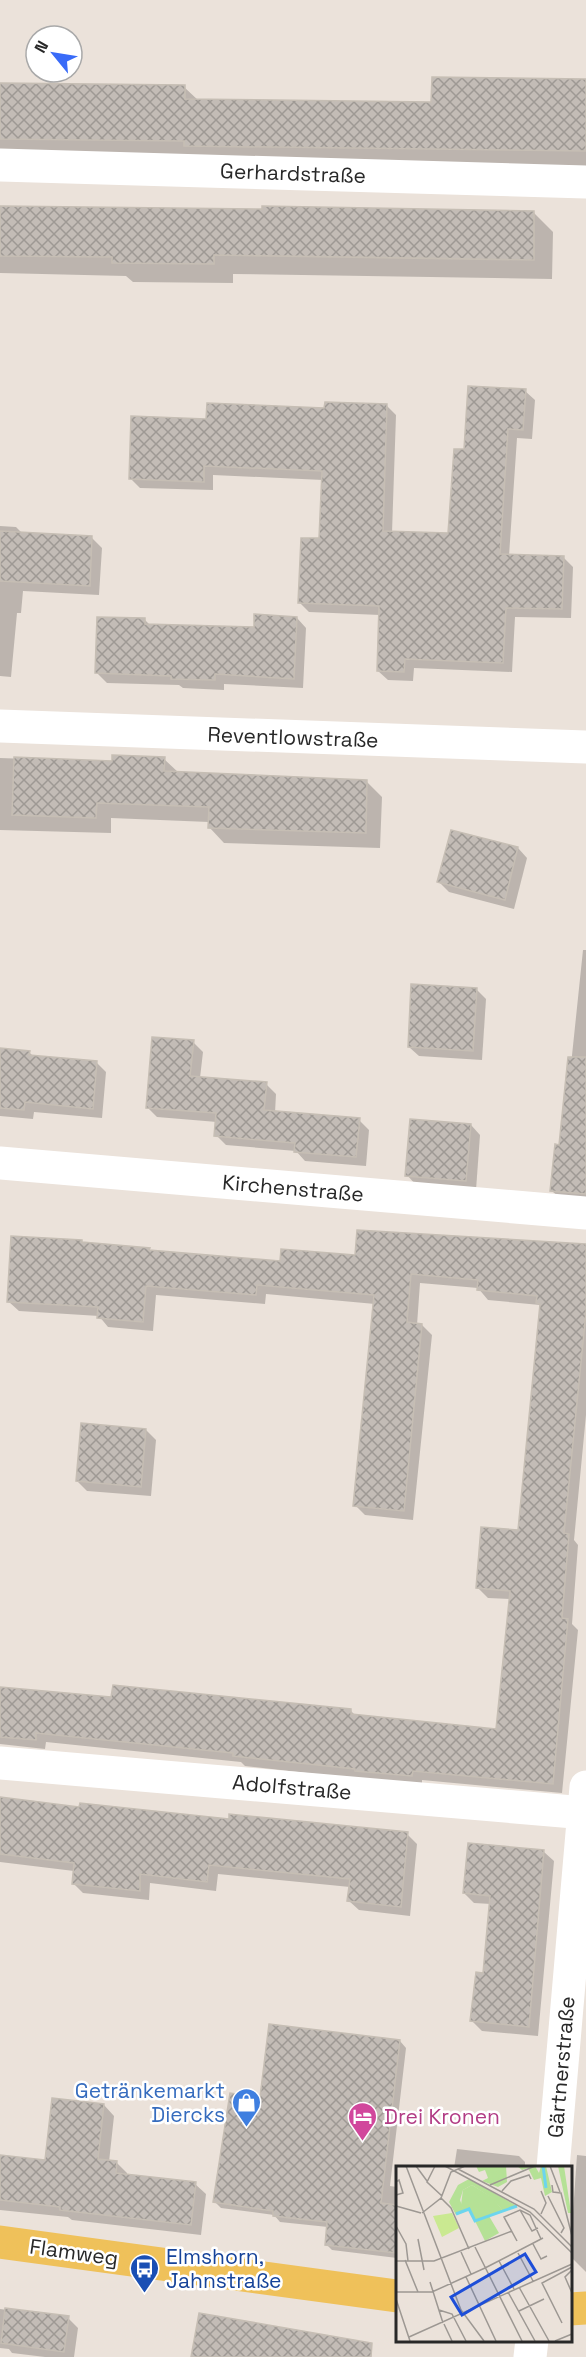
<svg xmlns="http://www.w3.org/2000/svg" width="586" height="2357" viewBox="0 0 586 2357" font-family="'Space Grotesk',sans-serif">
	<defs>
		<pattern id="building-cross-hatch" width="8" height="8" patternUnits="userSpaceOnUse" patternTransform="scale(1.5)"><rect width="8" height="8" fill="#c3bcb6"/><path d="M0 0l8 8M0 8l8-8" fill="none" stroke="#9e9994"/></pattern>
	</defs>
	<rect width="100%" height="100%" fill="#ebe2da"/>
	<g fill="#0003">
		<path d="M586,80V166L0,154V85L184,87L199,101L432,103Z"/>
		<path d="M0,208L533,212L553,232L552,279L233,274V283L133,282L126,276L0,273Z"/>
		<path d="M525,391L535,400L532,439L517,438L509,556L563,557L573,567L571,618L515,617L512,672L414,668L413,681L388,680L378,671L380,615L309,612L300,603L320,540L323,480L213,475V490L140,488L130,478L208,420L387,406L396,415L392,533L449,535L466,451Z"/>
		<path d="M0,526L16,527L23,534L92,538L102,548L99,595L23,591L21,613H17L11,677L0,676Z"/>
		<path d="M297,618L306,628L303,688L224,684V690L183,688L179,685L107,683L97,673L144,619L150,625L255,629Z"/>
		<path d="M0,758L114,762L164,759L179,773L367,782L382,797L380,848L224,843L209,827V822L111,818V833L0,830Z"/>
		<path d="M518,848L527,858L514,909L449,892L439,882Z"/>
		<path d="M583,950H586V1203L562,1200L552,1191L569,1084Z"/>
		<path d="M476,989L486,999L482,1060L419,1056L409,1047Z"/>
		<path d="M193,1042L203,1052L200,1078L266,1084L276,1094L275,1113L359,1120L369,1130L366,1166L305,1161L296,1151L226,1145L216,1135L217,1122L157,1117L147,1107Z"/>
		<path d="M0,1050L29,1052L34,1057L97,1063L106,1072L102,1118L34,1112L33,1119L0,1116Z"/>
		<path d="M471,1125L480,1135L476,1190L416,1185L407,1175Z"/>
		<path d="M83,1244L281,1263L586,1246V1415L574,1540L578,1545L572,1624L578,1630L562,1793L422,1780V1786L245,1766L241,1762L46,1742L45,1749L0,1744V1688L113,1699L351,1711L356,1716L497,1730L510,1599L488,1598L478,1588L519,1531L542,1307L540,1305L488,1300L478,1288L420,1283L417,1325H422L432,1335L413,1520L365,1515L355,1505L375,1304L266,1294L265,1304L156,1295L153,1331L108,1327L99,1316L19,1311L9,1302Z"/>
		<path d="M146,1430L156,1440L151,1496L87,1491L77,1481Z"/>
		<path d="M0,1798L81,1809L407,1834L417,1844L410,1916L359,1910L349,1901L350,1887L218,1874L216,1891L150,1883L149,1900L83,1893L73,1883L74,1871L0,1862Z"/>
		<path d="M544,1852L554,1861L538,2036L482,2031L472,2021L484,1975L491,1904L474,1903L464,1893Z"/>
		<path d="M400,2041L406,2048L390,2186L397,2187V2258L332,2250L326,2244L328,2227L280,2222L274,2215L221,2208L215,2202L262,2099Z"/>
		<path d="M104,2105L114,2116L109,2162L117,2163L127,2173V2176L195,2184L206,2194L201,2235L72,2220L68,2217L0,2210V2156L47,2162Z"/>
		<path d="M457,2149L519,2156L525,2162V2168H454Z"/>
		<path d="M577,2155L586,2156V2272L570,2256Z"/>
		<path d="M0,2309L68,2318L78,2328L74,2357H45L12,2353L9,2349L0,2348Z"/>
	</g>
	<g fill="url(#building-cross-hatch)" stroke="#c6beb4" stroke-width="1.5">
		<path d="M432,77L586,79V151L184,146V141L0,139V83L185,85V99L431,102Z"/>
		<path d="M0,206L262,209V206L534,211V260L214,255V264L112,263V257L0,256Z"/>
		<path d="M468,386L526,389L523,430L508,429L500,554L564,556L562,609L506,608L503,663L405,659L404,672L377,671L379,606L298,603L301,538H319L322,471L204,466V482L129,479L131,416L206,419L207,403L324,408L325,402L387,404L383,531L448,533L454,449H464Z"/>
		<path d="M0,531L92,536L90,586L0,581Z"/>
		<path d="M254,614L297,617L294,679L215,674V680L171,679V676L95,673L97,617L145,618V624L254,627Z"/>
		<path d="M112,755L165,757L164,771L367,780L366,833L208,828L209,807L97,803L96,818L12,815L14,757L112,761Z"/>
		<path d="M451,830L518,847L505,900L437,882Z"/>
		<path d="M411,984L477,988L473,1051L408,1047Z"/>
		<path d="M152,1037L194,1040L190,1076L267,1082L264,1110L360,1118L356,1157L294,1152L295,1143L214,1136L216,1113L146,1108Z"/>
		<path d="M0,1048L30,1051L29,1055L97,1061L93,1109L25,1102L24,1110L0,1108Z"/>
		<path d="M568,1057H586V1194L550,1191L555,1144L559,1145Z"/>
		<path d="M410,1119L471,1124L466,1181L405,1176Z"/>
		<path d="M357,1230L586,1244V1312L564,1533L569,1534L562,1618L568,1619L553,1784L413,1771L412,1776L355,1771V1769L233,1756V1753L36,1733V1740L0,1737V1687L111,1697L113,1685L351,1709V1714L496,1729L510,1591L476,1588L481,1527L518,1530L540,1304L536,1303L537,1296L477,1290L478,1280L411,1274L407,1322L422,1324L404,1511L353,1506L374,1295L257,1285L256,1295L146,1286L143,1322L97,1318L98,1307L7,1302L11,1236L82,1240V1242L150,1248L149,1250L280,1261L281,1249L355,1255Z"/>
		<path d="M81,1423L146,1429L141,1487L76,1481Z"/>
		<path d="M0,1797L79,1807L80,1803L229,1819V1814L408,1832L401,1907L347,1901L350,1879L209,1865L207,1882L140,1874V1891L72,1884L74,1863L0,1854Z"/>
		<path d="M468,1843L544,1850L529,2027L470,2021L476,1972L483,1973L490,1896L463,1893Z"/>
		<path d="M269,2024L400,2040L381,2203L397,2205V2253L325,2245L327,2222L273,2216V2211L213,2202L230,2093L260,2097Z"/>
		<path d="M52,2098L104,2104L98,2159L117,2161L116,2173L196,2182L191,2225L60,2210V2207L0,2200V2155L45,2160Z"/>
		<path d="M5,2308L69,2316L64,2352L1,2343Z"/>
		<path d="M199,2313L372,2343L371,2357H191Z"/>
	</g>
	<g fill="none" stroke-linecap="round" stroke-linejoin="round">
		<g stroke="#fff" stroke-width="33">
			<path d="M0,165L586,182"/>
			<path d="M0,726L586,747"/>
			<path d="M0,1163L586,1213"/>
			<path d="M0,1763L586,1813"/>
			<path d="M553,2168L586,1787"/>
			<path d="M530,2357L532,2340"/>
		</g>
		<g stroke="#efc15a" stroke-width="33">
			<path d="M0,2242L397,2296"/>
			<path d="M570,2309L586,2308"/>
		</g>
	</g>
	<defs>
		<symbol id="shop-pin" viewBox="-11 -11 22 30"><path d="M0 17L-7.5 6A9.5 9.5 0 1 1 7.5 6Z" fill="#3f7fe0" stroke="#fff"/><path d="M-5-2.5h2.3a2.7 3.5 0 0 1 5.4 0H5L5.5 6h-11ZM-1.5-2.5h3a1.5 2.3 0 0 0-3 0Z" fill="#fff"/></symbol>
		<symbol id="hotel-pin" viewBox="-11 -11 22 30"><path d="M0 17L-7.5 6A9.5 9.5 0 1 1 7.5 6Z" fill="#d1479c" stroke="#fff"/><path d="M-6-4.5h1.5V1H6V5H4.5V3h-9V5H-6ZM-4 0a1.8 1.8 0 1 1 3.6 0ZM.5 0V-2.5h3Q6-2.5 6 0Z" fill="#fff"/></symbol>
		<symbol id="bus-pin" viewBox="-11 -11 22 30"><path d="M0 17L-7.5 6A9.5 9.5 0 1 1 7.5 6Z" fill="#1a4fb4" stroke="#fff"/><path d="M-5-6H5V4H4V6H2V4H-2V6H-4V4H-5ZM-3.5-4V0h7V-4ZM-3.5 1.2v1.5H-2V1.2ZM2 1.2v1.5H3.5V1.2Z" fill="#fff"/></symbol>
	</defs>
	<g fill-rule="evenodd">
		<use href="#shop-pin" x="230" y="2086" width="33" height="45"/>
		<use href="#hotel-pin" x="346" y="2100" width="33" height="45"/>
		<use href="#bus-pin" x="128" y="2252" width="33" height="45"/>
	</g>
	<g text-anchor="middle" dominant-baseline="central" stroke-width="5" stroke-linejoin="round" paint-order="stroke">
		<g font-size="21" fill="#282828" stroke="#fff">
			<text transform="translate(293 173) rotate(2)">Gerhardstraße</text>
			<text transform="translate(293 737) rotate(2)">Reventlowstraße</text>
			<text transform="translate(293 1188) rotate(5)">Kirchenstraße</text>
			<text transform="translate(292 1787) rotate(5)">Adolfstraße</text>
			<text transform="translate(561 2067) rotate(-85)">Gärtnerstraße</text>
			<text transform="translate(74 2252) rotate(8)">Flamweg</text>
		</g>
		<g font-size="21" fill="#366cbe" stroke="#fff" text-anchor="end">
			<text x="225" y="2090">Getränkemarkt<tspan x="225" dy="24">Diercks</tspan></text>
		</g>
		<g font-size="21" fill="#b23c85" stroke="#fff" text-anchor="start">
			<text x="384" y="2116">Drei Kronen</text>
		</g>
		<g font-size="21" fill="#164399" stroke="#fff" text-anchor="start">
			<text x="166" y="2256">Elmshorn,<tspan x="166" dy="24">Jahnstraße</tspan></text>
		</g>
	</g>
	<g transform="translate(396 2166)">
		<rect width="176" height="176" fill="#ebe2da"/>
		<path d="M76,19L97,32L107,45L93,50L103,67L89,75L73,43L68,45L65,39L67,24Z" fill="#b5e196"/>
		<path d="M80,0H110L111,16L102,21L86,15L92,12L89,4L83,6ZM121,0H139L143,7L145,0H150L156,26L149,30L145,12L138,14L132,2L126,4ZM162,0H168L175,47H172ZM73,13L121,40L107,45L96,32L76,19L67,24L64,34L68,45L60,49L53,36L62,19Z" fill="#b5e196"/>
		<path d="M56,47L63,62L46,71L37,50Z" fill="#cae991"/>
		<path fill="none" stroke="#6cd5ed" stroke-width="3" d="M147,0L150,22M60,48L73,43L79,55L121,40"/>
		<path fill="none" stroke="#9d9893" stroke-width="1.5" d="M10,0L65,144L88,175M20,0L31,15M39,0L31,16L46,30M49,0L134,46L176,87M154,0L164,26M62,3L138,43L176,81M0,16L3,14L7,27L0,29M94,19L139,0M156,19L157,26L165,27L176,70M106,25L115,15L133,9L135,13M145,25L150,37L145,48M152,30L168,62L165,67M45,32L55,42L73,83M0,40L25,47M124,44L136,65L142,62M26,47L45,32L55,6L69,0M0,60L10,78L12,95M22,73L28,104M121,75L108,51L124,44L134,49L145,73M137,78L145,93L151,90M79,81L126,175M65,86L75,108M122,87L137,115M9,94L22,126M0,95H38L116,65M103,95L118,123M89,102L147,72M176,104L169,111L176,127M70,111L100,175M34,116L47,157M123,121L153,175M0,126H36L89,102M112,126L139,175M0,133L14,175M43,144L56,148L70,175M123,145L148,133M166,157L146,117L176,101M48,158L56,175M13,171L176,98M159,175L176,168"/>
		<path fill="#1d4ed8" fill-opacity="0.15" stroke="#1d4ed8" stroke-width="3" d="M129,88L140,106L66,149L55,131Z"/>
		<rect width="176" height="176" fill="none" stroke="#282828" stroke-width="3"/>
	</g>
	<g transform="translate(54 54) rotate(300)"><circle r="28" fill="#ffffff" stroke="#a9a9a9" stroke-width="1.5"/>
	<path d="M0-4.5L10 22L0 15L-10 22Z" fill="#396bf8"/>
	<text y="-9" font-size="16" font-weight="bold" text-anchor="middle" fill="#282828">N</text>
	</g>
</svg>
